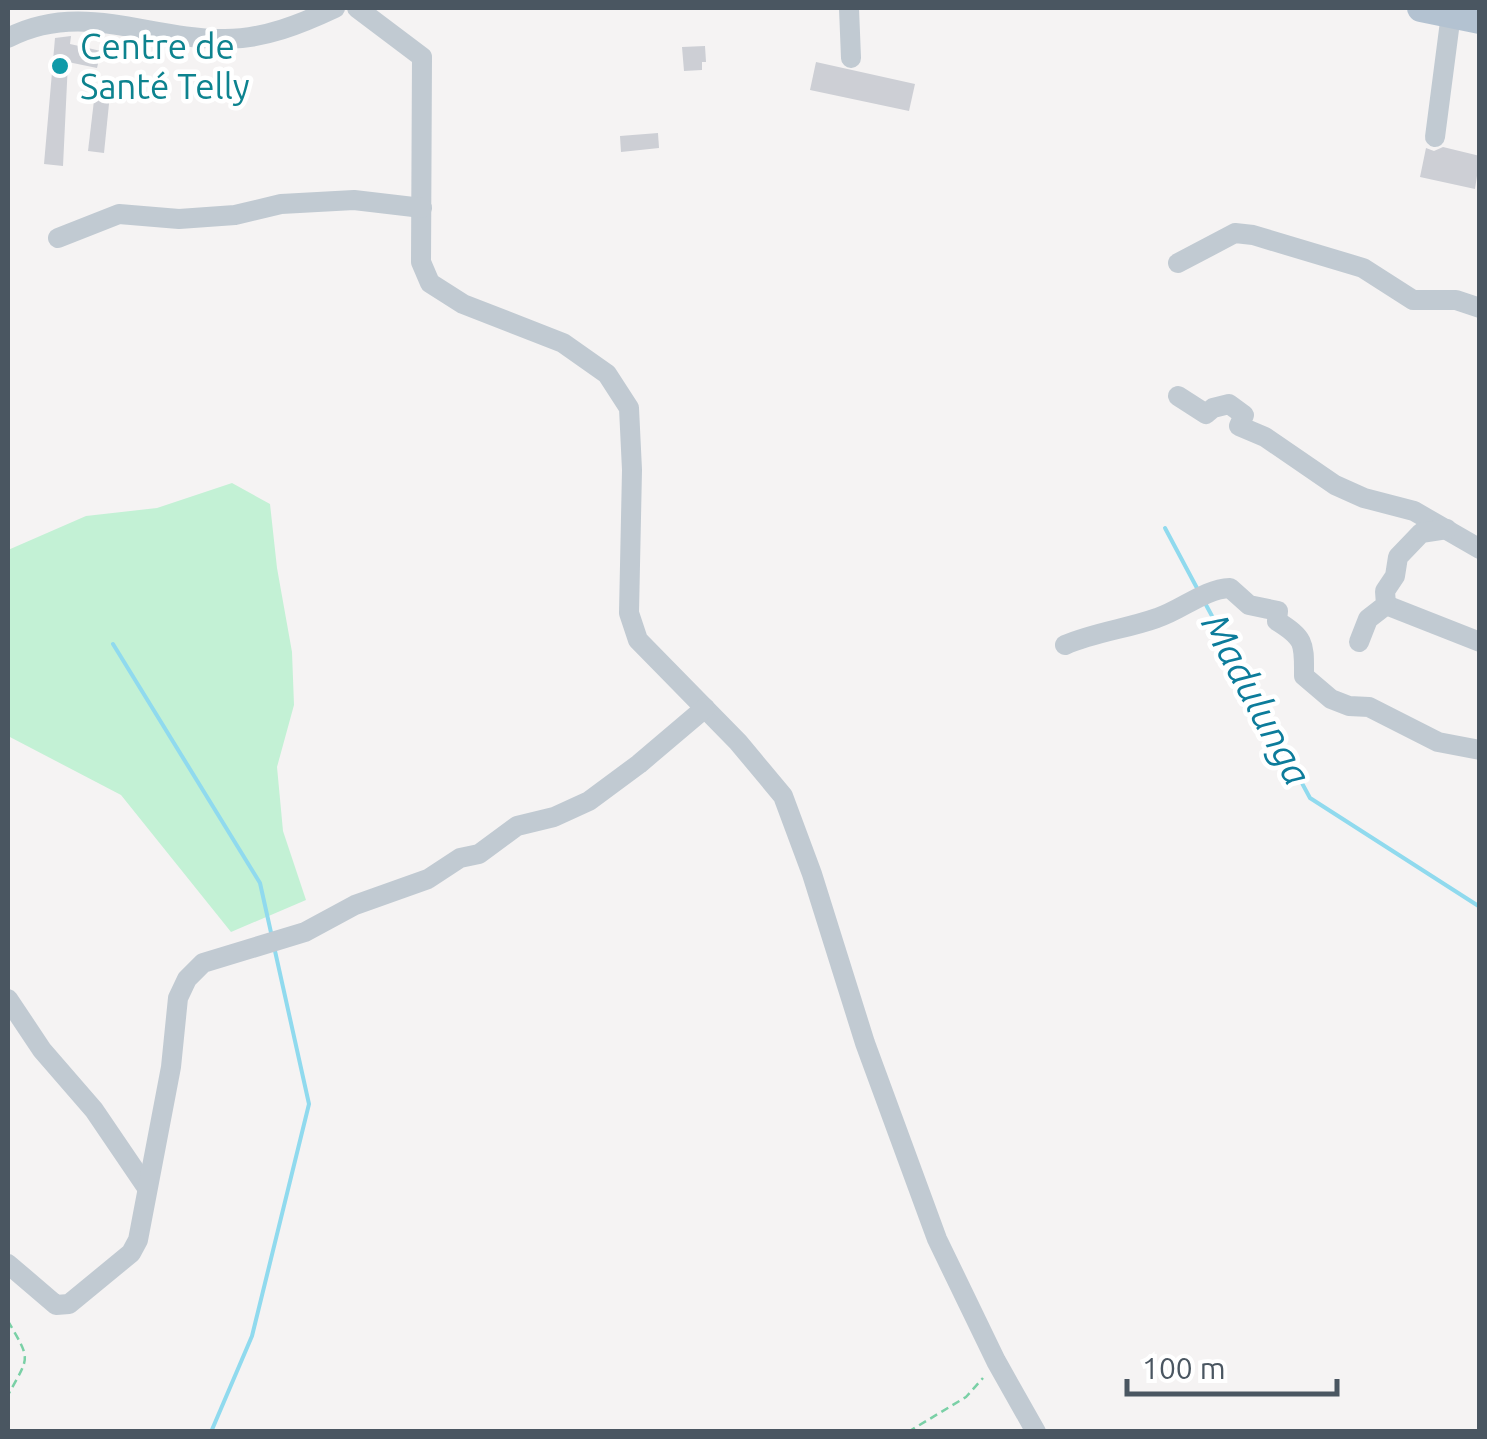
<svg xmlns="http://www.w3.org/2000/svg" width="1487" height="1439" viewBox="0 0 1487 1439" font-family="Ubuntu,sans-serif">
	<rect width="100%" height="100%" fill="#f5f3f3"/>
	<path fill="#c3f1d5" d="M232,483L270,504L277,568L292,652L294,705L277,767L283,831L306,900L231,932L121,795L8,736V550L86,516L157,508Z"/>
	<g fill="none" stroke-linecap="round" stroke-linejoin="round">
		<g stroke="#90daee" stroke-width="4">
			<path d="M1165,528L1198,590"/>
			<path d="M1205,603L1310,798L1480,907"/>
			<path d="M113,644L260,883L272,937"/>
			<path d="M211,1432L252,1336L309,1104L275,951"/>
		</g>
	</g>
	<g fill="#cdcfd5">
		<path d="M71,36L70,44L101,51L97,68L68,62L63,166L44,164L55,38Z"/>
		<path d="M705,46L706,62H702V70L684,71L682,47Z"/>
		<path d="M816,62L915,84L909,111L810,90Z"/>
		<path d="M95,92L110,94L104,153L88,151Z"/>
		<path d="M658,133L659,148L621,152L620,136Z"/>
		<path d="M1443,147L1480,156L1475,189L1420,177L1426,148L1434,151Z"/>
	</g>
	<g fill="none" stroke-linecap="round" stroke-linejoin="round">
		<g stroke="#7ad0a6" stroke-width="2.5" stroke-dasharray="8 5" stroke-linecap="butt">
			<path d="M8,1321C31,1361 30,1355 8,1395"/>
			<path d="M908,1432L966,1397L983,1378"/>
		</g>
		<g stroke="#c1cad2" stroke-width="20">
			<path d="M357,8L422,57L421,262L430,283L463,304L563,343L607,374L629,408L632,470L629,613L638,640L738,742L783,796L812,874L865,1043L937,1239L996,1361L1036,1432"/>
			<path d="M849,8L851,58"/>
			<path d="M8,38C81,0 149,40 225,39C264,39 301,24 335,8"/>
			<path d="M1435,137L1451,14"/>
			<path d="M58,238L119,214L179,219L235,215L281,204L354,200L422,208"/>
			<path d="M1178,263L1235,233L1253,235L1363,268L1413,300H1456L1480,308"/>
			<path d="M1178,396L1206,414L1213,408L1229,404L1244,415L1239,426L1265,437L1335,485L1364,498L1414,511L1480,549"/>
			<path d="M1386,605L1480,642"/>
			<path d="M1359,642L1368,619L1386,605L1385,591L1395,576L1398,557L1421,533L1447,529"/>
			<path d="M1065,645C1095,632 1126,629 1157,618C1182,610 1204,589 1230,588L1249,605L1278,611L1277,621C1306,639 1304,644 1304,676L1331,699L1349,706L1369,707L1438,742L1480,750"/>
			<path d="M8,999L42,1050L94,1110L147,1188"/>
			<path d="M8,1264L56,1305L69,1304L131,1253L138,1240L171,1067L178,998L187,979L203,963L305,932L355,905L428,879L460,858L479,854L517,826L554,817L589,801L639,764L705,708"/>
		</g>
		<path stroke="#b3c2d1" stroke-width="28" d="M1421,8L1480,20"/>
	</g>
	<circle fill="#0f9aa8" stroke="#fff" stroke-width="4" cx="60" cy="66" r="10"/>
	<g text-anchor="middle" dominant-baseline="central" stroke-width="9" stroke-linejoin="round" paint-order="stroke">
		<g font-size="35" fill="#0d838f" stroke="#fff" text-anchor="start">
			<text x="80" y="46">Centre de<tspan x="80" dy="40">Santé Telly</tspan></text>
		</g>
		<g font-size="38" font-style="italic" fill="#0c7c9b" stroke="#fff">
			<text transform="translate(1257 699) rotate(62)">Madulunga</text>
		</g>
	</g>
	<rect width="1487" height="1439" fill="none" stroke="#4a5661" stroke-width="20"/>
	<path d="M1127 1379v15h210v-15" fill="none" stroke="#4a5661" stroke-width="5"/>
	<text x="1142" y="1379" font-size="30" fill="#4a5661" stroke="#ffffff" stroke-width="8" paint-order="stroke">100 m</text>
</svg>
